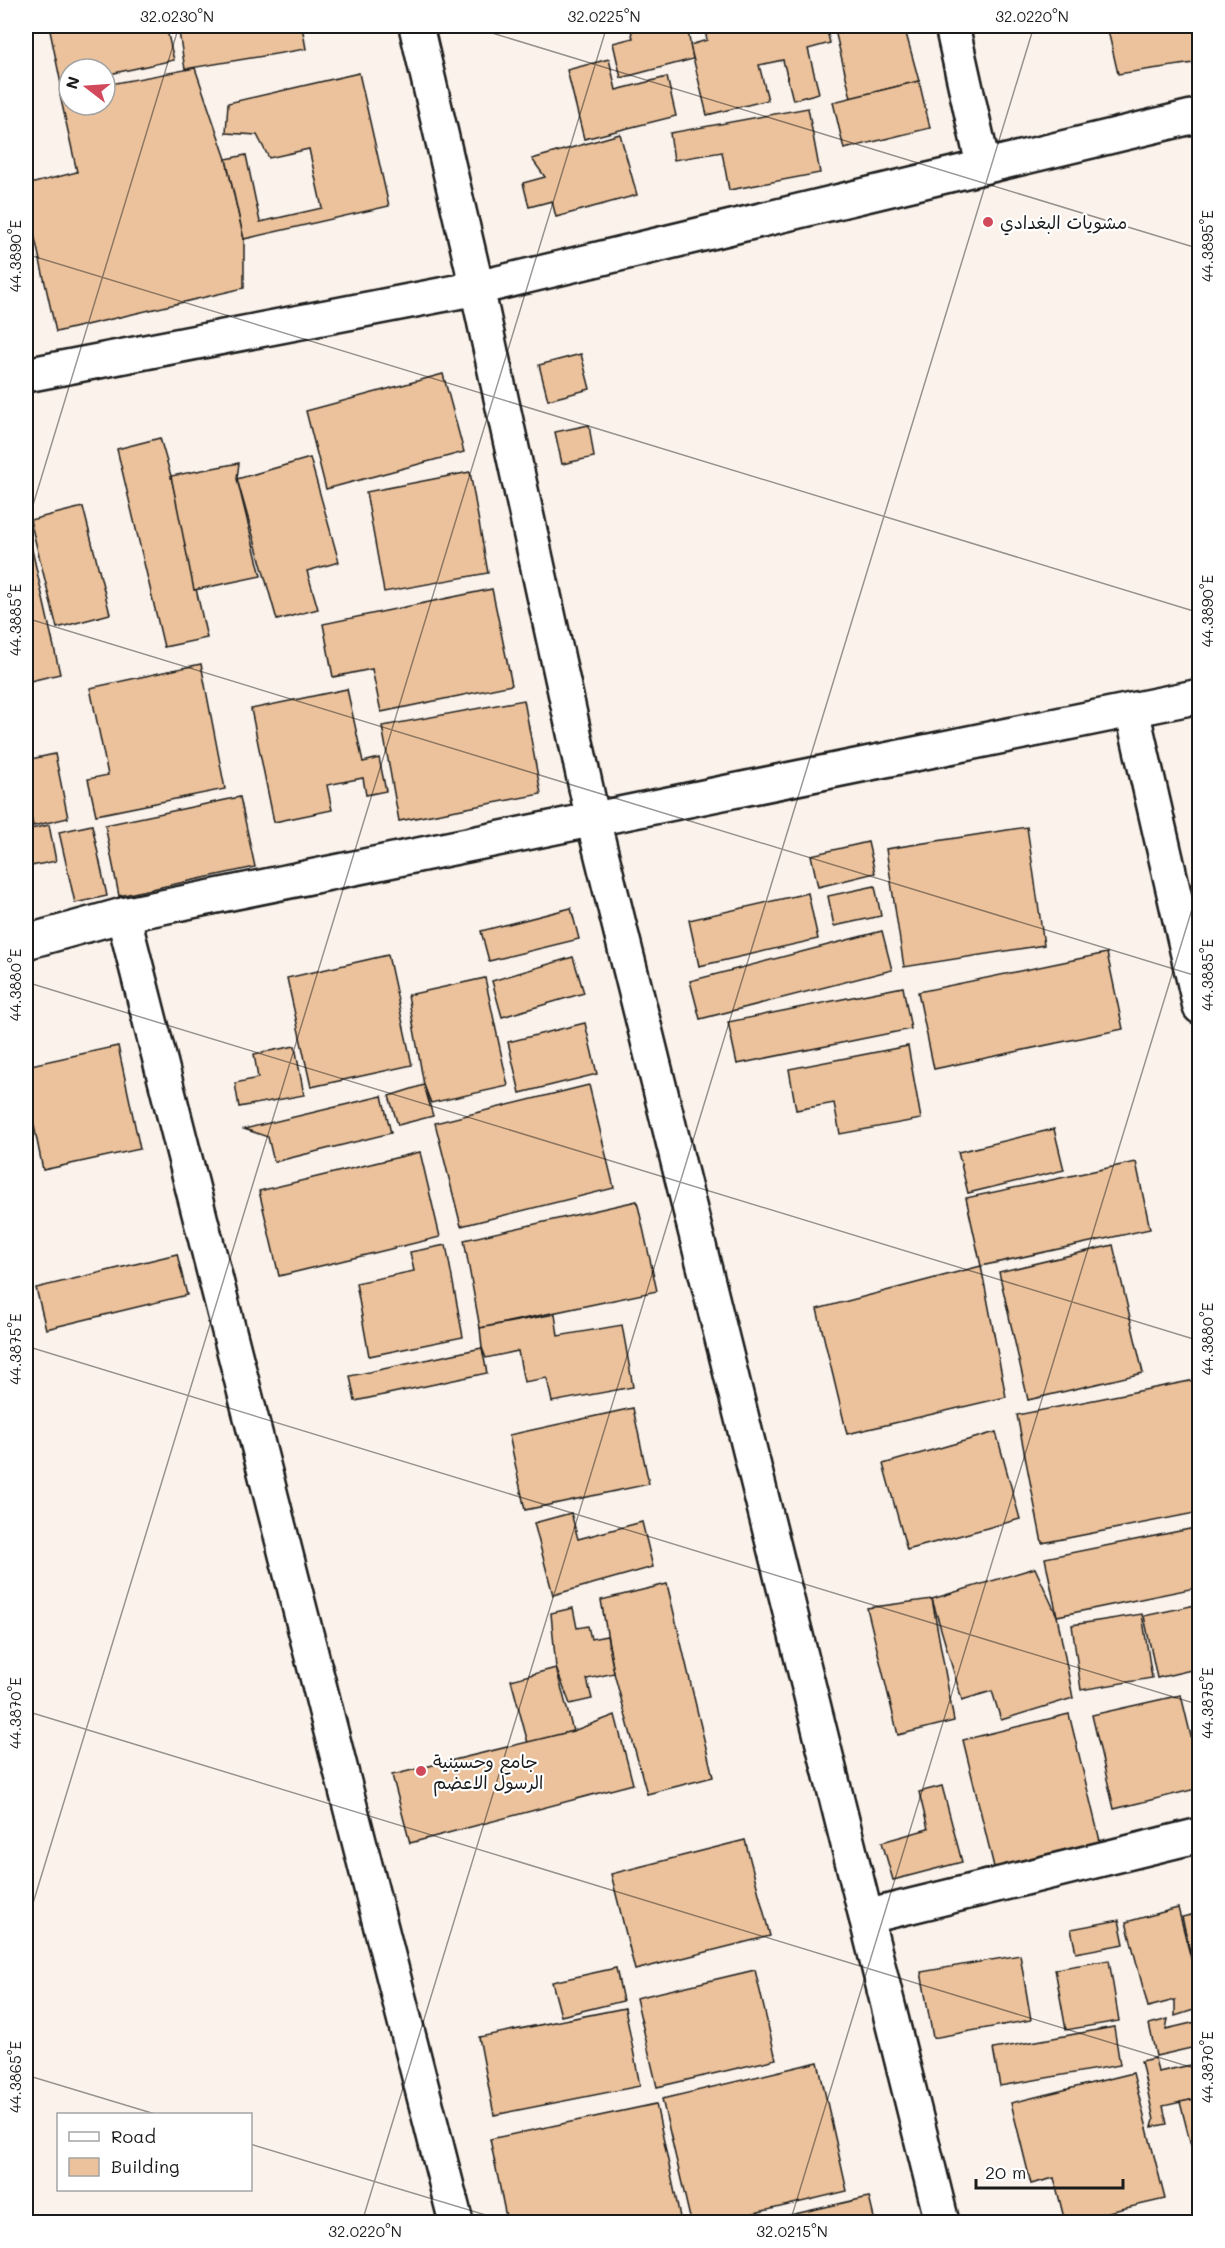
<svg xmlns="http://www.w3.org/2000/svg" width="1225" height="2248" viewBox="0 0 1225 2248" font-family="Mali,'Playpen Sans Arabic',sans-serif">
	<rect width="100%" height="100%" fill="#fbf3eb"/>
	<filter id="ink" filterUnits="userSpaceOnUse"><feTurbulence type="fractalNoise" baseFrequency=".0167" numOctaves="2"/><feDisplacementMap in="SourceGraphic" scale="12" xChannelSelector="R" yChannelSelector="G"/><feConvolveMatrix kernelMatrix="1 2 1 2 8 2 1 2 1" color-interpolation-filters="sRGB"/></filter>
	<g filter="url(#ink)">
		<g fill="#ebc29b" stroke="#1c1c1c" stroke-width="1.5">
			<path d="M49,26H166L174,60L105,75V69H69V83L61,84Z"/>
			<path d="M178,26H302L306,49L185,69Z"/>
			<path d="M630,26H687L693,59L621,78L613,43L633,38Z"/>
			<path d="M704,26H826L830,43L808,49L819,93L793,100L783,60L759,65L768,100L707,115L690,45L707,40Z"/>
			<path d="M834,26H904L919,81L851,98Z"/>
			<path d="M1107,26H1200V62L1118,74Z"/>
			<path d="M609,59L616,90L667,77L676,116L584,139L567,70Z"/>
			<path d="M195,68L226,159L244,239V288L56,332L26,198V185L77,172L60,95L69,93V105H105V85Z"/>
			<path d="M359,73L389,206L244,239L226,159L246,155L260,222L322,208L309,149L269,158L257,135L226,133L228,103Z"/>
			<path d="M919,81L930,128L844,149L833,102Z"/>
			<path d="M808,108L820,173L729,190L722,152L674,160L670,133Z"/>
			<path d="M620,134L637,195L556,217L552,201L529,207L523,183L545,177L532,159Z"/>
			<path d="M581,354L590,389L548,400L539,365Z"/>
			<path d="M443,374L464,452L326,489L306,411Z"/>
			<path d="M589,425L594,457L562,464L555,432Z"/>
			<path d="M160,438L171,476L207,638L164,647L117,449Z"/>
			<path d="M310,458L339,562L307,571L318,609L277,620L237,479Z"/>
			<path d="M239,463L237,479L261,576L194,590L171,476Z"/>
			<path d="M470,472L488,573L384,592L366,492Z"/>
			<path d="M83,507L110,614L57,628L30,520Z"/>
			<path d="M26,523L60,674L26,682Z"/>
			<path d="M492,589L512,685L381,712L372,669L333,677L323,624Z"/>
			<path d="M201,664L225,789L96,815L88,779L108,775L90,688Z"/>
			<path d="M347,689L363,762L379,758L386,791L366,795L363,778L327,785L332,810L274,822L251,709Z"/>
			<path d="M524,700L541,794L399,821L382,726Z"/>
			<path d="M55,754L68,818L33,826L26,789V760Z"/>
			<path d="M240,797L255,867L119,896L105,825Z"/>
			<path d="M49,825L56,861L26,867V830Z"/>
			<path d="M92,825L107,896L75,903L59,832Z"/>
			<path d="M1027,827L1044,945L904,967L886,849Z"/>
			<path d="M868,842L875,873L818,887L811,855Z"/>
			<path d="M875,886L881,916L834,926L828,896Z"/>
			<path d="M808,893L818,939L699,966L689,920Z"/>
			<path d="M571,908L579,939L489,961L481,931Z"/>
			<path d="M882,931L892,970L700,1019L690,981Z"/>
			<path d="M1107,953L1123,1029L934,1069L918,992Z"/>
			<path d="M388,955L412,1065L311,1087L287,978Z"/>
			<path d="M573,957L584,993L502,1017L492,981Z"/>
			<path d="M485,978L508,1086L431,1103L424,1085L408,995Z"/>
			<path d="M903,987L911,1029L737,1064L728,1022Z"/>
			<path d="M585,1023L597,1074L520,1093L508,1042Z"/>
			<path d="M118,1046L140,1149L43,1170L26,1086V1066Z"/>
			<path d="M295,1046L304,1095L239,1107L235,1083L258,1078L254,1054Z"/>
			<path d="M908,1046L921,1119L840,1134L834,1103L796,1110L789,1069Z"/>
			<path d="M424,1085L433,1116L398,1125L389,1096Z"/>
			<path d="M589,1085L614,1188L461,1226L435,1123Z"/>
			<path d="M382,1096L391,1133L274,1162L268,1137L244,1129Z"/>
			<path d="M1054,1129L1064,1170L968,1193L958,1152Z"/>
			<path d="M420,1152L440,1237L279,1276L259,1191Z"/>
			<path d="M1136,1162L1150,1229L981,1266L966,1198Z"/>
			<path d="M637,1201L657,1291L480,1328L464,1240Z"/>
			<path d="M446,1245L463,1337L369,1356L356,1283L414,1271L410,1252Z"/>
			<path d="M1113,1245L1143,1373L1028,1400L999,1272Z"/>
			<path d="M177,1254L187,1295L46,1329L36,1288Z"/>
			<path d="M981,1266L1006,1397L847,1434L817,1309Z"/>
			<path d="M555,1314L558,1336L622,1325L633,1387L552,1402L547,1378L524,1382L518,1351L486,1358L482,1348L480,1328Z"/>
			<path d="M482,1348L487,1373L355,1401L350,1376Z"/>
			<path d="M1200,1379V1512L1042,1543L1017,1415Z"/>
			<path d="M633,1408L649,1484L525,1510L509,1435Z"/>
			<path d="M996,1432L1020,1519L907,1550L883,1464Z"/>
			<path d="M571,1513L578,1539L642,1522L653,1567L553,1595L534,1523Z"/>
			<path d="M1195,1528L1200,1553V1587L1057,1616L1045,1558Z"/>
			<path d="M1035,1568L1057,1616L1073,1698L1001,1720L992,1691L962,1700L932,1599Z"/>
			<path d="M667,1584L713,1777L647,1794L614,1673L601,1600Z"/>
			<path d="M932,1599L954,1721L898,1735L867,1608Z"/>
			<path d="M1200,1604V1668L1157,1678L1144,1616Z"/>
			<path d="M573,1608L577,1628L588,1626L591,1639L607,1636L614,1673L587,1679L592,1699L570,1704L556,1668L551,1613Z"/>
			<path d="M1142,1614L1152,1678L1081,1690L1072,1625Z"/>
			<path d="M556,1668L573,1731L528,1743L511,1680Z"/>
			<path d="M1181,1695L1200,1774V1788L1114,1809L1092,1715Z"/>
			<path d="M1069,1714L1101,1845L995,1871L963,1740Z"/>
			<path d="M615,1715L633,1784L410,1843L392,1775L573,1731Z"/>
			<path d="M942,1786L962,1862L893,1880L882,1842L928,1829L919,1792Z"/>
			<path d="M745,1840L770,1936L635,1970L611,1874Z"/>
			<path d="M1178,1908L1200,1993V2008L1175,2016V2000L1148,2007L1126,1922Z"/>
			<path d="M1200,1913V1993L1182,1917Z"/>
			<path d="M1119,1920L1124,1944L1076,1953L1071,1929Z"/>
			<path d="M1020,1955L1031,2020L933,2038L921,1972Z"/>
			<path d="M1109,1960L1119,2021L1066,2030L1055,1969Z"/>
			<path d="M616,1968L623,2001L561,2016L552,1982Z"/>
			<path d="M755,1970L776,2059L657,2087L636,1998Z"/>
			<path d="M625,2008L640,2086L494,2115L479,2037Z"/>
			<path d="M1168,2019L1166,2029L1200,2021V2046L1156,2056L1149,2024Z"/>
			<path d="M1114,2027L1120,2065L1000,2086L993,2049Z"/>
			<path d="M1155,2058L1158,2072L1200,2063V2098L1163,2106L1167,2124L1152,2127L1154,2120L1141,2061Z"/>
			<path d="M818,2062L847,2191L717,2222H691L662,2099Z"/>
			<path d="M1133,2073L1165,2199L1065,2222L1054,2178L1031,2184L1011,2103Z"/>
			<path d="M1200,2098V2156L1194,2157L1180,2102Z"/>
			<path d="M656,2104L681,2222H507L490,2139Z"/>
			<path d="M869,2197L875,2222H760Z"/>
		</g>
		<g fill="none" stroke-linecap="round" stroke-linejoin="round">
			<defs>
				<g id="street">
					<path d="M952,26L983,165"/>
					<path d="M26,375L477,288L416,26"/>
					<path d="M1132,710L1200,1007"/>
					<path d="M123,915L456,2222"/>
					<path d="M26,942L123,915L1200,696"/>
					<path d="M866,1917L1200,1835"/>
					<path d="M942,2222L593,820L477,288L1200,115"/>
				</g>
			</defs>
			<use href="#street" stroke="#1c1c1c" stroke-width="38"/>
			<use href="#street" stroke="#fff" stroke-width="33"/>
		</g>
	</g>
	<path fill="none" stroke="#1c1c1c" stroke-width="1.5" stroke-opacity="0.45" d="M469,26L1200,249M26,254L1200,613M26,528L179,26M26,618L1200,977M26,982L1200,1341M26,1346L1200,1705M26,1711L1200,2070M26,1926L607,26M26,2075L155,2114M250,2144L509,2222M362,2222L1034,26M790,2222L1200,883"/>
	<g fill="#d1495b" stroke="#fff" stroke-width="2">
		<circle cx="988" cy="222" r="6"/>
		<circle cx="421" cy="1771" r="6"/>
	</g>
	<g text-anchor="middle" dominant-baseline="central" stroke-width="4.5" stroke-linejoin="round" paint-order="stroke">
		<g font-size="18" fill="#1c1c1c" stroke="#fff" text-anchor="start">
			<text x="1000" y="222">مشويات البغدادي</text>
			<text x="433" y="1761">جامع وحسينية<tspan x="433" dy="21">الرسول الاعضم</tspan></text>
		</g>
	</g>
	<rect width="1225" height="2248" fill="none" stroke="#fff" stroke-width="66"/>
	<rect x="57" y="2113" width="195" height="78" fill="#ffffff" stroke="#a4a4a4" stroke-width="1.5"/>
	<rect x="69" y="2132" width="30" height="9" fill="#ffffff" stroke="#a4a4a4" stroke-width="1.5"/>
	<text x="111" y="2143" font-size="18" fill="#1c1c1c">Road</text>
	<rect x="69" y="2158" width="30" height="18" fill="#ebc29b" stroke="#a4a4a4" stroke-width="1.5"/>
	<text x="111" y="2173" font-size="18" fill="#1c1c1c">Building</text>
	<g transform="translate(87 87) rotate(287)"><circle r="28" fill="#ffffff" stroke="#a4a4a4" stroke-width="1.5"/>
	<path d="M0-4.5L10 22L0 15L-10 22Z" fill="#d1495b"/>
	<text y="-9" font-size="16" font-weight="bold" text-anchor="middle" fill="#1c1c1c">N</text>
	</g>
	<path d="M976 2179v9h147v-9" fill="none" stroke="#1c1c1c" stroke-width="3"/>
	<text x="985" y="2179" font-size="18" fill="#1c1c1c" stroke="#ffffff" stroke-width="4.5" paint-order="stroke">20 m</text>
	<rect x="33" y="33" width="1159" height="2182" fill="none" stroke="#1c1c1c" stroke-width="2"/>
	<g font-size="15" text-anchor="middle" fill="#1c1c1c">
		<text x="177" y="22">32.0230°N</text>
		<text x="604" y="22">32.0225°N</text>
		<text x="1032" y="22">32.0220°N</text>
		<text transform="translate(1208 246) rotate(-90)" y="5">44.3895°E</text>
		<text transform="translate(16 256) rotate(-90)" y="5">44.3890°E</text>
		<text transform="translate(1208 611) rotate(-90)" y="5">44.3890°E</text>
		<text transform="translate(16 620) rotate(-90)" y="5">44.3885°E</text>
		<text transform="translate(1208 975) rotate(-90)" y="5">44.3885°E</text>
		<text transform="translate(16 985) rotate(-90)" y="5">44.3880°E</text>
		<text transform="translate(1208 1339) rotate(-90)" y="5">44.3880°E</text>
		<text transform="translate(16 1349) rotate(-90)" y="5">44.3875°E</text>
		<text transform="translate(1208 1703) rotate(-90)" y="5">44.3875°E</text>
		<text transform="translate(16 1713) rotate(-90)" y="5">44.3870°E</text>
		<text transform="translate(1208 2067) rotate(-90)" y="5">44.3870°E</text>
		<text transform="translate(16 2077) rotate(-90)" y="5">44.3865°E</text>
		<text x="365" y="2237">32.0220°N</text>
		<text x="792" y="2237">32.0215°N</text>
	</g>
</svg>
